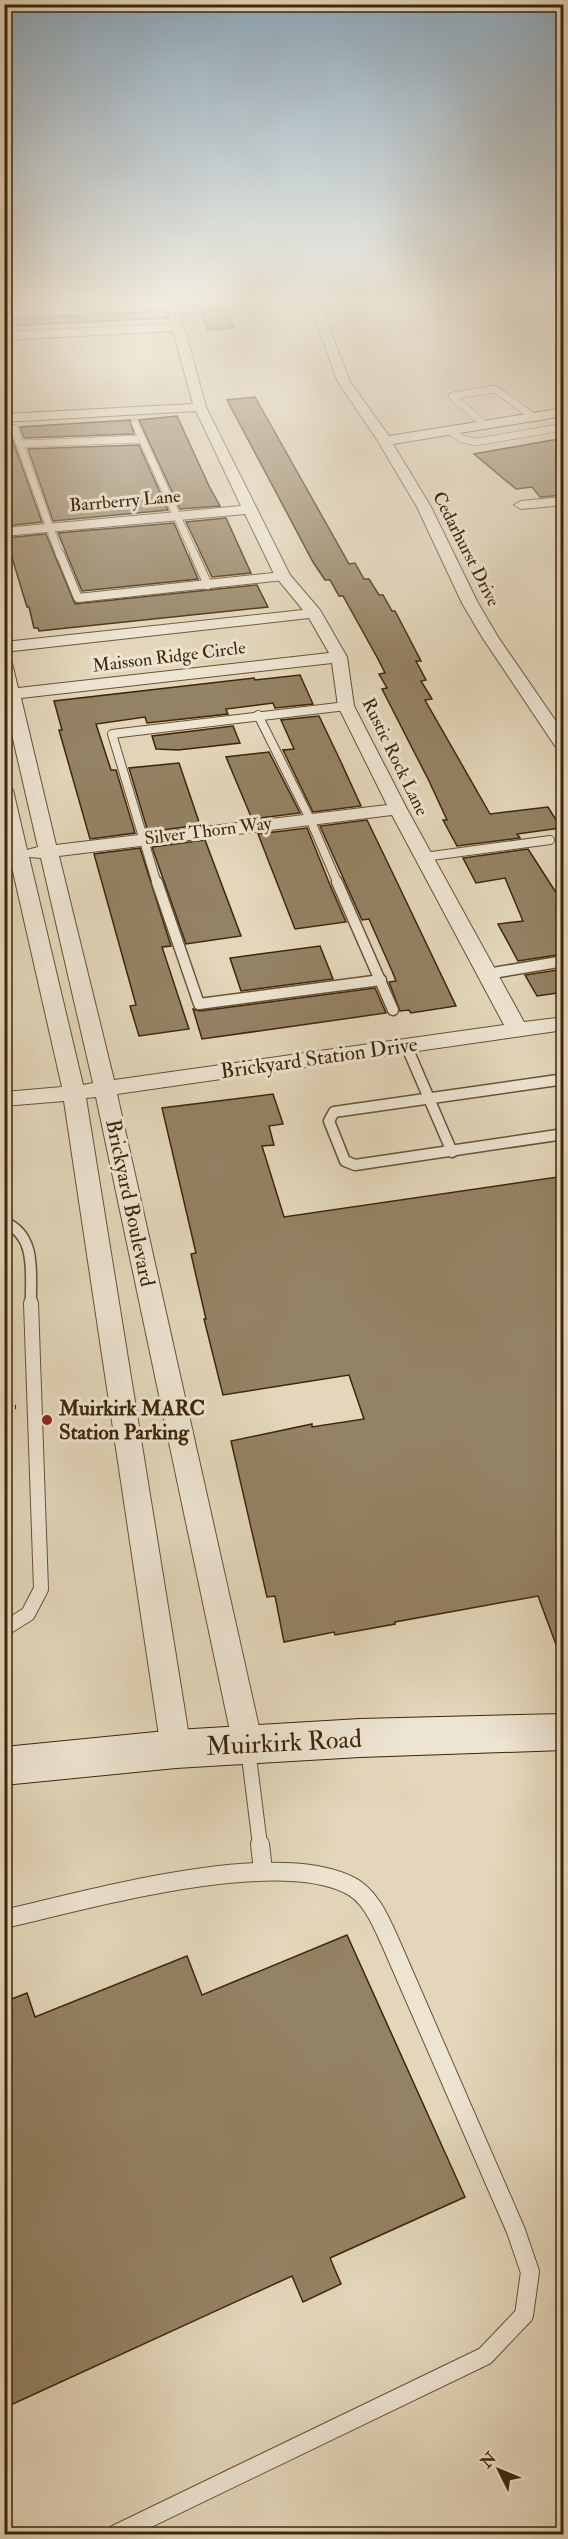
<svg xmlns="http://www.w3.org/2000/svg" width="568" height="2539" viewBox="0 0 568 2539" font-family="'IM FELL Double Pica',serif">
	<rect width="100%" height="100%" fill="#e3d6ba"/>
	<filter id="stains"><feTurbulence type="fractalNoise" baseFrequency=".00333" numOctaves="4"/><feColorMatrix values="0 0 0 0 .2 0 0 0 0 .09 0 0 0 0 .02 0 0 0 .5 -.17"/></filter>
	<radialGradient id="worn" r=".72"><stop offset=".6" stop-color="#630" stop-opacity="0"/><stop offset="1" stop-color="#630" stop-opacity=".3"/></radialGradient>
	<g fill="#948264" stroke="#3f2607" stroke-width="1.5">
		<path d="M32,300H163L4,307V301Z"/>
		<path d="M197,300H224L234,328L207,330Z"/>
		<path d="M166,311L168,318L4,326V319Z"/>
		<path d="M255,397L349,564L355,563L364,579H369L379,595H383L392,611H395L421,661H416L426,680L421,681L432,699L425,700L490,814L548,807L561,828L517,834L520,838L457,846L443,820H447L429,781L382,689L387,688L379,674L385,673L378,659L343,596H339L330,580H325L313,562L227,400Z"/>
		<path d="M177,416L209,486L220,506L180,509L139,420Z"/>
		<path d="M130,420L134,434L24,438L20,427Z"/>
		<path d="M8,428L9,430L42,522L4,526V429Z"/>
		<path d="M564,438V495L540,497L532,487L516,489L474,454Z"/>
		<path d="M139,445L168,510L53,521L28,449Z"/>
		<path d="M226,518L251,573L212,577L186,522Z"/>
		<path d="M174,523L198,579L82,591L58,533Z"/>
		<path d="M46,534L75,604L257,585L268,607L39,631L38,628H34L29,607H27L6,538Z"/>
		<path d="M300,675L313,704L275,708L273,703L226,709L228,714L147,723L145,717L96,724L111,770H116L135,833L90,839L59,730H62L54,701L254,678L255,680Z"/>
		<path d="M319,716L340,760L361,806L313,812L283,750L294,749L281,720Z"/>
		<path d="M233,726L240,743L178,750L156,749L152,736Z"/>
		<path d="M269,752L300,813L252,819L226,757Z"/>
		<path d="M179,763L200,825L148,832L129,768Z"/>
		<path d="M367,820L395,878L456,1006L411,1013L409,1010L400,1011L389,982L396,981L392,971L369,919L362,920L320,826Z"/>
		<path d="M307,828L330,885L346,922L295,929L258,834Z"/>
		<path d="M205,840L241,936L186,944L152,847Z"/>
		<path d="M140,848L171,946L162,947L189,1029L139,1036L130,1006L136,1005L94,854Z"/>
		<path d="M528,849L564,905V954L518,961L498,924L523,921L505,878L476,883L463,858Z"/>
		<path d="M320,946L333,979L241,991L230,958Z"/>
		<path d="M564,969V992L537,996L525,975Z"/>
		<path d="M375,988L386,1013L202,1039L193,1009L200,1011Z"/>
		<path d="M273,1094L283,1124L269,1126L274,1145L262,1146L284,1217L564,1176V1657L561,1658L538,1596L395,1622V1624L335,1635L334,1632L284,1642L275,1596L267,1597L231,1441L312,1424V1427L364,1419L349,1375L223,1395L204,1319H206L191,1254L196,1253L162,1108Z"/>
		<path d="M347,1935L465,2197L330,2258L341,2284L303,2302L292,2276L4,2408V2002L27,1993L35,2017L187,1956L202,1995Z"/>
	</g>
	<g fill="none" stroke-linecap="round" stroke-linejoin="round">
		<defs>
			<g id="lane-far4">
				<path d="M4,313L172,305"/>
				<path d="M135,423L195,556"/>
				<path d="M485,425L452,396L495,389L534,417"/>
				<path d="M14,428L60,556"/>
				<path d="M450,431L462,439L476,442L564,427"/>
				<path d="M20,444L142,439"/>
			</g>
			<g id="lane-far3">
				<path d="M60,554L78,598L283,576"/>
				<path d="M194,554L208,585"/>
				<path d="M258,715L310,819L338,884"/>
				<path d="M424,857L550,840"/>
				<path d="M157,884L112,734L346,706"/>
			</g>
			<g id="lane-far2">
				<path d="M157,882L199,1004L381,980"/>
				<path d="M337,882L393,1010"/>
				<path d="M487,974L564,961"/>
				<path d="M406,1045L452,1152"/>
				<path d="M564,1082L558,1080L334,1112L329,1121L345,1161L355,1165L564,1134"/>
				<path d="M4,1222C38,1236 30,1275 31,1305"/>
			</g>
			<g id="lane-far1">
				<path d="M4,1629L28,1614L41,1589L31,1303"/>
				<path d="M248,1749L260,1845"/>
			</g>
			<g id="lane">
				<path d="M260,1844L263,1871"/>
				<path d="M4,1919C87,1900 270,1848 347,1884C371,1894 382,1924 392,1946L516,2231L530,2272L524,2315L485,2356L116,2534"/>
			</g>
			<g id="street">
				<path d="M165,300H177L206,407L290,575L320,610L347,657L354,706L407,809L524,1022L564,1017V1030L117,1094L263,1745L259,1755L248,1759L237,1755L233,1745L96,1097L86,1098L191,1749L187,1759L176,1763L165,1759L161,1749L64,1101L4,1106V1092L62,1087L4,832V785L10,786L13,790L27,850L38,847L4,700V658L12,663L18,688L329,653L309,618L4,652V642L303,610L275,576L245,514L4,536V528L241,506L196,411L4,422V414L193,404L173,331L4,340V332L172,324ZM332,663L338,706L387,805L56,845L21,698ZM392,815L504,1025L114,1080L59,856ZM29,857L41,858L93,1083L83,1085Z"/>
				<path d="M308,300H319L350,382L389,436L564,408V416L393,444L431,507L478,603L498,637L564,733V751L555,746L482,637L462,603L417,507L378,441L338,382Z"/>
				<path d="M564,497V505L521,509L514,505L521,501Z"/>
			</g>
			<path id="secondary" d="M564,1714V1750L360,1757L176,1768L4,1785V1747L176,1730L360,1719Z"/>
		</defs>
		<use href="#lane-far4" stroke="#685234" stroke-width="8"/>
		<use href="#lane-far3" stroke="#685234" stroke-width="10"/>
		<use href="#lane-far2" stroke="#685234" stroke-width="13"/>
		<use href="#lane-far1" stroke="#685234" stroke-width="16"/>
		<use href="#lane" stroke="#685234" stroke-width="20"/>
		<use href="#street" stroke="#685234" stroke-width="2"/>
		<use href="#secondary" stroke="#3f2607" stroke-width="2"/>
		<path stroke="#3f2607" stroke-width="4.5" stroke-dasharray="1.5 4" stroke-linecap="butt" d="M4,1408L16,1407"/>
		<use href="#lane-far4" stroke="#ede4d2" stroke-width="7"/>
		<use href="#lane-far3" stroke="#ede4d2" stroke-width="8"/>
		<use href="#lane-far2" stroke="#ede4d2" stroke-width="10"/>
		<use href="#lane-far1" stroke="#ede4d2" stroke-width="14"/>
		<use href="#lane" stroke="#ede4d2" stroke-width="18"/>
		<use href="#street" fill="#ede4d2" fill-rule="evenodd"/>
		<use href="#secondary" fill="#ede4d2" fill-rule="evenodd"/>
	</g>
	<linearGradient id="sky" x2="0" y2="1"><stop stop-color="#8faabd"/><stop offset="0.46" stop-color="#f2ede0"/><stop offset="1" stop-color="#f2ede0" stop-opacity="0"/></linearGradient>
	<rect width="568" height="655" fill="url(#sky)"/>
	<circle fill="#8f2418" stroke="#ede4d2" stroke-width="2" cx="47" cy="1420" r="6"/>
	<g text-anchor="middle" dominant-baseline="central" stroke-width="6" stroke-linejoin="round" paint-order="stroke">
		<g font-size="18" fill="#3f2607" stroke="#ede4d2">
			<text transform="translate(125 501) rotate(-5)">Barrberry Lane</text>
			<text transform="translate(466 549) rotate(63)">Cedarhurst Drive</text>
			<text transform="translate(169 657) rotate(-7)">Maisson Ridge Circle</text>
			<text transform="translate(395 757) rotate(64)">Rustic Rock Lane</text>
			<text transform="translate(208 831) rotate(-7)">Silver Thorn Way</text>
		</g>
		<g font-size="21" fill="#3f2607" stroke="#ede4d2">
			<text transform="translate(319 1058) rotate(-8)">Brickyard Station Drive</text>
			<text transform="translate(130 1203) rotate(78)">Brickyard Boulevard</text>
		</g>
		<g font-size="21" font-weight="bold" fill="#3f2607" stroke="#ede4d2" text-anchor="start">
			<text x="59" y="1408">Muirkirk MARC<tspan x="59" dy="24">Station Parking</tspan></text>
		</g>
		<g font-size="26" fill="#3f2607" stroke="#ede4d2">
			<text transform="translate(284 1743) rotate(-3)">Muirkirk Road</text>
		</g>
	</g>
	<rect width="568" height="2539" fill="none" stroke="#e3d6ba" stroke-width="24"/>
	<rect x="6" y="6" width="556" height="2527" fill="none" stroke="#3f2607" stroke-width="3"/>
	<rect x="12" y="12" width="544" height="2515" fill="none" stroke="#3f2607" stroke-width="1.5"/>
	<g transform="translate(499 2470) rotate(313)" stroke="#ede4d2" stroke-width="4.5" paint-order="stroke">
	<path d="M0-4.5L10 22L0 15L-10 22Z" fill="#3f2607"/>
	<text y="-9" font-size="16" font-weight="bold" text-anchor="middle" fill="#3f2607">N</text>
	</g>
	<rect width="100%" height="100%" filter="url(#stains)"/>
	<rect width="100%" height="100%" fill="url(#worn)"/>
</svg>
